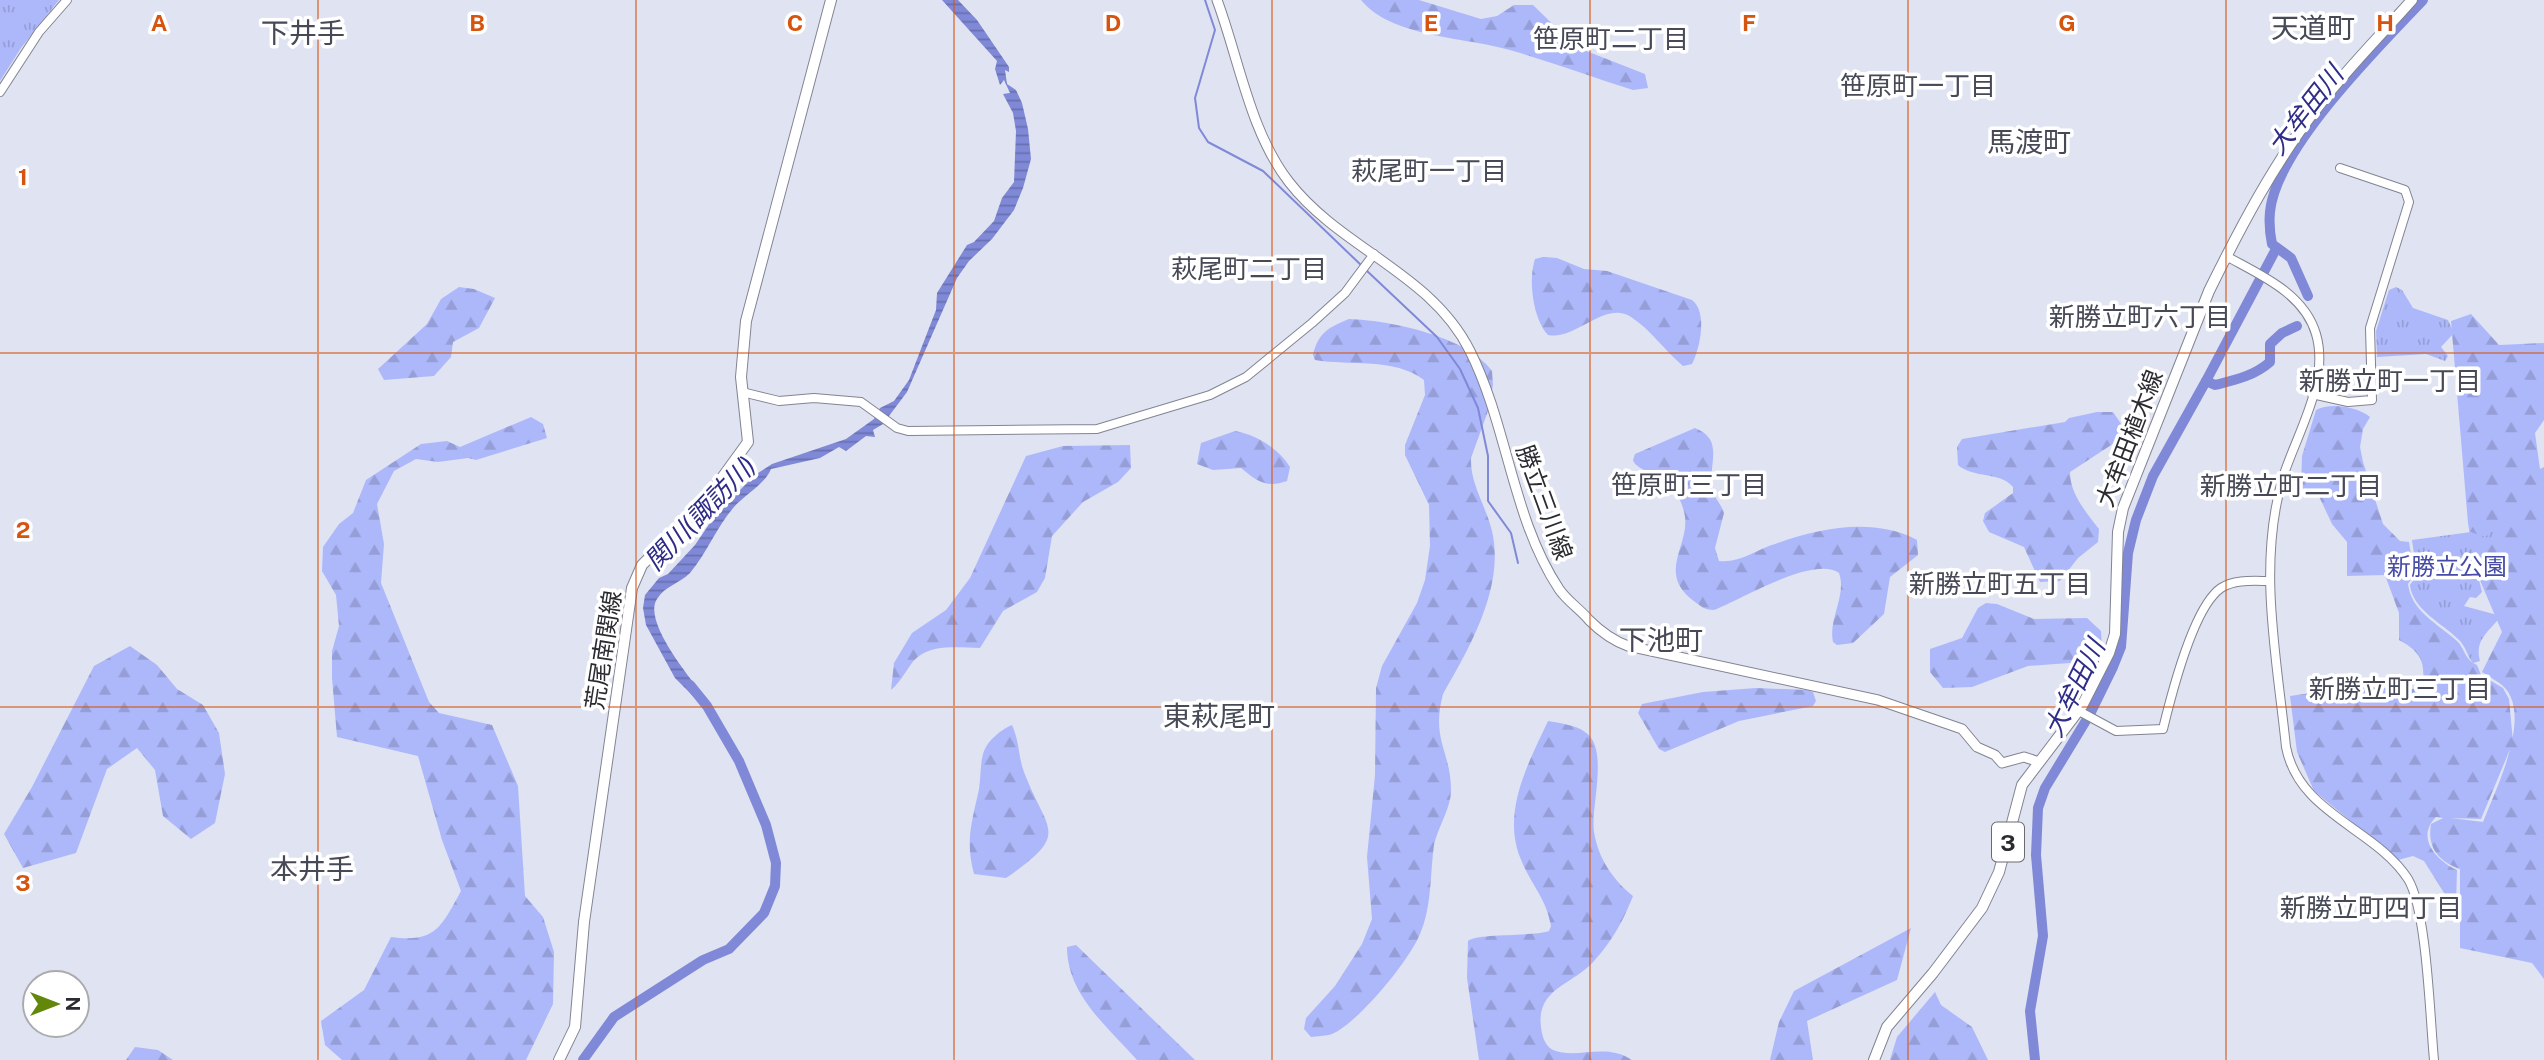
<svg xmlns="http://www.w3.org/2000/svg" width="2544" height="1060" viewBox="0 0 2544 1060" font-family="'Public Sans','Noto Sans JP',sans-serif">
	<defs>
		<pattern id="forest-firs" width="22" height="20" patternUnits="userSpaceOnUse" patternTransform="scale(1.75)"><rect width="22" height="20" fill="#adb8fa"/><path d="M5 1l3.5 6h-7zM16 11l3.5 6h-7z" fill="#959ed7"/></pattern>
		<pattern id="park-tufts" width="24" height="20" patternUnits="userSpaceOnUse" patternTransform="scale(1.75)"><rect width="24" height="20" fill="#adb8fa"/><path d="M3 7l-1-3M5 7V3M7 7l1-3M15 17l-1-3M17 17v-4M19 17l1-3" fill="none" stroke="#959ed7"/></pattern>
		<pattern id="water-rules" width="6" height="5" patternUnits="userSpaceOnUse" patternTransform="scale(1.75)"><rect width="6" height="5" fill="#7f89d7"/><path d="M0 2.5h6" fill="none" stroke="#6870af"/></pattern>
	</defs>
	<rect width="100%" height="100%" fill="#e0e3f2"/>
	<g fill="url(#forest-firs)">
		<path d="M1361,0H1419L1481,19L1497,16L1514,5H1533L1576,47L1645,74L1648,88L1633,90C1591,77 1549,61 1506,49C1463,37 1391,37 1361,0Z"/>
		<path d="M1543,257L1557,258L1584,269L1607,271L1692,300C1708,312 1700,349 1692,364L1683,366C1665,351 1650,329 1631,317C1605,300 1575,341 1548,335C1533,319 1528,280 1535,259Z"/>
		<path d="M459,287L474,289L495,298L479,328L453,342L451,357L434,376L384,380L378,369L427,324L441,299Z"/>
		<path d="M2471,314L2499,345L2544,343V420L2535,433L2540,469L2544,467V979L2532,963L2460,948V869C2438,861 2427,847 2431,824L2443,818L2436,817C2415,838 2437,861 2457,870L2456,905L2451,904L2424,861L2413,856L2398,860L2314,791L2297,752L2290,696L2352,687L2416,689L2423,685C2425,661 2421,652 2399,640V613L2385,575L2347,576V542L2332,524L2316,490L2301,488L2302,456L2316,410C2330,402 2358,407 2370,417L2363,429L2360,447L2363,462L2383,524L2400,541L2409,542L2414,574L2408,584C2411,611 2438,624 2457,641C2465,649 2465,660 2477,665L2481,675L2503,688L2509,699L2513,742L2481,819L2451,818L2483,822C2495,791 2533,716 2504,687C2498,681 2489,677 2482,672L2502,632L2476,571L2468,523L2451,321Z"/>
		<path d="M1349,319C1390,320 1468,337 1492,371L1493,385L1488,411L1471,458C1470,484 1486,506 1492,531C1505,587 1470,647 1443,694C1431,739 1450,750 1451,788C1452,807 1438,826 1434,845C1430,874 1432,907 1420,934C1409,961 1358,1023 1332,1034C1326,1036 1317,1036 1311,1037L1304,1029L1306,1018L1335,986L1362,944L1372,919L1367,857L1375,775L1376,688L1382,666L1417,603L1425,580L1430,546L1429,505L1405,455V445L1425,395L1424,380C1394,357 1350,366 1315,360L1313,355C1318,333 1329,327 1349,319Z"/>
		<path d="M2097,412H2113L2128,434L2070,472C2070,494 2086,512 2099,529L2098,542L2078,558L2060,581L2040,582L2024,547L1989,532L1983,521L1985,513L2013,493V487C2000,471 1974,479 1958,465L1957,447L1962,439L2065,422L2069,418Z"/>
		<path d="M531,417L543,424L547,438L476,460L468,458L438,462L416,459L394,471L377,504L384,544L381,583L429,702L439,713L492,725L518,786L525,896L543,917L554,952L553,1004L526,1060H342L325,1045L321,1021L364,990L391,937C436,943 441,927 461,891L442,840L418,756L337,737L332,678V651L339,626L336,595L322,571L323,547L339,524L353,513L366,480L421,444L447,441L460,447Z"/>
		<path d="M1695,428C1725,440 1708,464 1712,487C1713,497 1721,503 1724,513L1715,548L1719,561C1741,563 1755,550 1775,544C1820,528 1873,517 1917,540L1918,555L1890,577L1884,614L1853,643L1837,645L1833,642C1828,618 1847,596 1839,573C1814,555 1742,599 1714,610C1705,610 1702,607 1695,602C1656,574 1689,547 1685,517C1679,473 1636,474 1633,460L1635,454Z"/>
		<path d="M1235,431C1257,435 1279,449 1290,467L1287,481C1266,488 1258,482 1241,468L1213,470L1197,464L1201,443Z"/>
		<path d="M1130,445L1131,468L1118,482L1083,502L1052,536L1045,578L1037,592L1003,611L980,648C961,648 936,644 919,656C909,663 903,680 891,690L894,663L912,633L946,610L970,578L1026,456L1063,446Z"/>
		<path d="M1986,603L1997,604L2034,619L2087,618L2101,631L2102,647L2092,659L2083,662L2028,666L1972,687L1943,688L1930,672V649L1962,638L1978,608Z"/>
		<path d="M130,646L157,665L177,689L203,705L219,733L225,774L215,823L191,839L163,816L155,770L137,748L107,769L76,853L23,868L4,834L32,787L94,666Z"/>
		<path d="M1756,688L1807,690L1813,692L1816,701L1813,706L1739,721L1665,752L1659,749L1638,713L1642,704L1703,692Z"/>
		<path d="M1548,721C1559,723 1576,725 1585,732C1610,748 1590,808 1594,832C1598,858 1613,880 1633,896C1623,921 1613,940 1594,961C1573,985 1536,988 1541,1027C1542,1036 1545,1046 1553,1050C1577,1060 1605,1042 1632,1060H1479L1467,978L1468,941C1476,933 1530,937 1549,931L1551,926C1546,898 1532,886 1522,862C1500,814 1528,764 1548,721Z"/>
		<path d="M1012,725C1020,743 1018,756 1024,772C1047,833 1072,832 1006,878L974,874C965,840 972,822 979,789C981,776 980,762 984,751C988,740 1002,729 1012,725Z"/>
		<path d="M1911,928L1897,980L1807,1021L1813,1060H1770L1779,1022L1794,991Z"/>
		<path d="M1076,945L1195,1060H1137C1108,1027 1067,995 1067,947Z"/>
		<path d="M1935,992L1941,1005L1972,1027L1988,1060H1890L1897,1037Z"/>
		<path d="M135,1047L158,1050L173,1060H126Z"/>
	</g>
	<g fill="url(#park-tufts)">
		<path d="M0,0H59L21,48L0,81Z"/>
		<path d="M2396,287L2402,290L2413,308L2448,320L2454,333L2441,347L2448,356L2445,361L2426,354L2377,357L2376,331L2389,290Z"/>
		<path d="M2494,530L2501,532L2503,540L2481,549L2478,576L2482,592L2476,598L2470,597L2464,606L2501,616C2490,631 2474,639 2480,661L2473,663C2467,656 2466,646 2458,639C2443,624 2412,609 2410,585L2417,575L2412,540L2471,532L2485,537Z"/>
	</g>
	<path fill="url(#water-rules)" d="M942,0H958L977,20L1009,67V72L1005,70L1007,84L1016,90L1022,103L1028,129L1031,159L1023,188L1014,210L992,239L969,261L957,278L907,392L883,424L873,430L875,437L866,436L846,451L839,447L820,458L771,469C765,484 746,494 734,507C717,526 707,553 690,573C680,583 665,586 657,599C643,620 686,673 700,691L693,696L675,678L646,625L643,608L645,595L659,578L668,574L695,545L716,514L755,475L772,464L846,439L874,419L880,408L894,401L909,380L936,310L937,293L967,245L974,242L994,221L1002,198L1014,182L1016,131L1013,113L1003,94L1010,93L1004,80L1000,85L995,69L997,61Z"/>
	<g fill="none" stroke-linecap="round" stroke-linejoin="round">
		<g stroke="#7f89d7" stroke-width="2">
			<path d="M1205,0L1215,30L1195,98L1199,128L1208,142L1263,171L1362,266"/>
			<path d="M1366,270L1437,337L1460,369L1478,408L1488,456V501L1511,533L1518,563"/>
		</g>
		<g stroke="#7f89d7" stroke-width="10">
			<path d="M2308,296L2291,258L2272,244C2270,234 2269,222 2270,212C2276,148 2379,47 2423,0"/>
			<path d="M2206,381L2276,249"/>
			<path d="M583,1060L614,1017L703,960L729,949L764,913L775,886L776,863L766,825L739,761L707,706L690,685"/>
			<path d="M2035,1060L2030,1011L2043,936L2036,855L2038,808L2045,788L2090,714L2113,667L2121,647L2128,553L2136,520L2153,476L2206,381L2215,385C2235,380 2254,376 2270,362V344L2282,333L2297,326"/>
		</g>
		<defs>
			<g id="tertiary">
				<path d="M0,92L39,32L67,0"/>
				<path d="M2226,256C2260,275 2304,293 2316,334C2330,381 2297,433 2283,477C2257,565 2277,658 2286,747C2299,814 2375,828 2408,879C2427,910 2430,1019 2434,1060"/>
				<path d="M742,392L779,401L814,398L861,402L897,428L908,431L1097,429L1210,395L1246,377L1312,323L1345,293L1374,254"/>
				<path d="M2312,394L2348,402L2372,400L2370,328L2409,202L2405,190L2340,168"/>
				<path d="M2079,711L2116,731L2163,729C2171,696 2193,607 2221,588C2235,579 2254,581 2269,581"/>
			</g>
			<path id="secondary" d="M1217,0C1239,59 1250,132 1289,182C1341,249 1431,273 1470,351C1508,427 1512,518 1559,589C1567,601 1580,609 1589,620C1600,631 1614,641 1628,646L1878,700L1962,729L1977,747L1995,755L2002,763L2024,757L2039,762"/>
			<g id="primary">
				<path d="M559,1060L575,1027L584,922L632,588L642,565L703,504L748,442L741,377L746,321L831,0"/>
				<path d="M1874,1060L1887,1027L1933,973L1982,908L1999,872L2022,785L2082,706L2109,653L2115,634L2118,532L2123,508L2209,291C2240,228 2273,165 2316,109C2345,71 2380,36 2412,0"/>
			</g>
		</defs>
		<use href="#tertiary" stroke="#828492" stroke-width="10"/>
		<use href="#secondary" stroke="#828492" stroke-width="11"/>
		<use href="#primary" stroke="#828492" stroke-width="12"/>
		<use href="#tertiary" stroke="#fff" stroke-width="8"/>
		<use href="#secondary" stroke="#fff" stroke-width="9"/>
		<use href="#primary" stroke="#fff" stroke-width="10"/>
	</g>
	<path fill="none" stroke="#d55410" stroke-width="2" stroke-opacity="0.55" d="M318,0V1060M636,0V1060M954,0V1060M1272,0V1060M1590,0V1060M1908,0V1060M2226,0V1060M0,353H2544M0,707H2544"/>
	<g text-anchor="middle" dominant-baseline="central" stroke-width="7" stroke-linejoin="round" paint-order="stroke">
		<rect fill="#fff" stroke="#6b6b6f" stroke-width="2" x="1992" y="822.5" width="32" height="39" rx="5"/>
		<g font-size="23" font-weight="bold" fill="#2b2c31">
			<text x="2008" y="842">3</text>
		</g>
		<g font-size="24" fill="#2b2c31" stroke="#fff">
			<text transform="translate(2129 438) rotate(-69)">大牟田植木線</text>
			<text transform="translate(1545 502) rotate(70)">勝立三川線</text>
			<text transform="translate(603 650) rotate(-81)">荒尾南関線</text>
		</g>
		<g font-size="24" fill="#464ba7" stroke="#fff">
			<text x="2447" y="566">新勝立公園</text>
		</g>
		<g font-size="26" fill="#474a56" stroke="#fff">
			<text x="1611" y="38">笹原町二丁目</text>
			<text x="1918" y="85">笹原町一丁目</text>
			<text x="1429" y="170">萩尾町一丁目</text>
			<text x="1249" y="268">萩尾町二丁目</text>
			<text x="2140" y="316">新勝立町六丁目</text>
			<text x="2390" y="380">新勝立町一丁目</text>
			<text x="1689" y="484">笹原町三丁目</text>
			<text x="2291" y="485">新勝立町二丁目</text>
			<text x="2000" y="583">新勝立町五丁目</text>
			<text x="2400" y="688">新勝立町三丁目</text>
			<text x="2371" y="907">新勝立町四丁目</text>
		</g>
		<g font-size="26" font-style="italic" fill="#2e2c87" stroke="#fff">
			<text transform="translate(2305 110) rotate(-52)">大牟田川</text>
			<text transform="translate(700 513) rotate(-46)">関川(諏訪川)</text>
			<text transform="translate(2074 688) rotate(-64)">大牟田川</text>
		</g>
		<g font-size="28" fill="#474a56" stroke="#fff">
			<text x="2313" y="27">天道町</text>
			<text x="303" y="32">下井手</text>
			<text x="2029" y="141">馬渡町</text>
			<text x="1661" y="639">下池町</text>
			<text x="1219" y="715">東萩尾町</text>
			<text x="312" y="868">本井手</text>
		</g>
	</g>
	<g font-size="23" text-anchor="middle" font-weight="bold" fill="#d55410" stroke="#fff" stroke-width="7" stroke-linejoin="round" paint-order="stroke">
		<text x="159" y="31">A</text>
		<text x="477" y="31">B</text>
		<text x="795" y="31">C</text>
		<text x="1113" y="31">D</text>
		<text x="1431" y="31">E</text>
		<text x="1749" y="31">F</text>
		<text x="2067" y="31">G</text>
		<text x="2385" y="31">H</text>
		<text x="23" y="185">1</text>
		<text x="23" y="538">2</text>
		<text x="23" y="891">3</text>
	</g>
	<g transform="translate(56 1004) rotate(90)"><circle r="33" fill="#ffffff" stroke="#aaabad" stroke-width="2"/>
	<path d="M0-5L12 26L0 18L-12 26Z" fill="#62870b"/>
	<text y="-10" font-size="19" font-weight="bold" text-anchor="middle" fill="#2b2c31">N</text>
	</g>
</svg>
